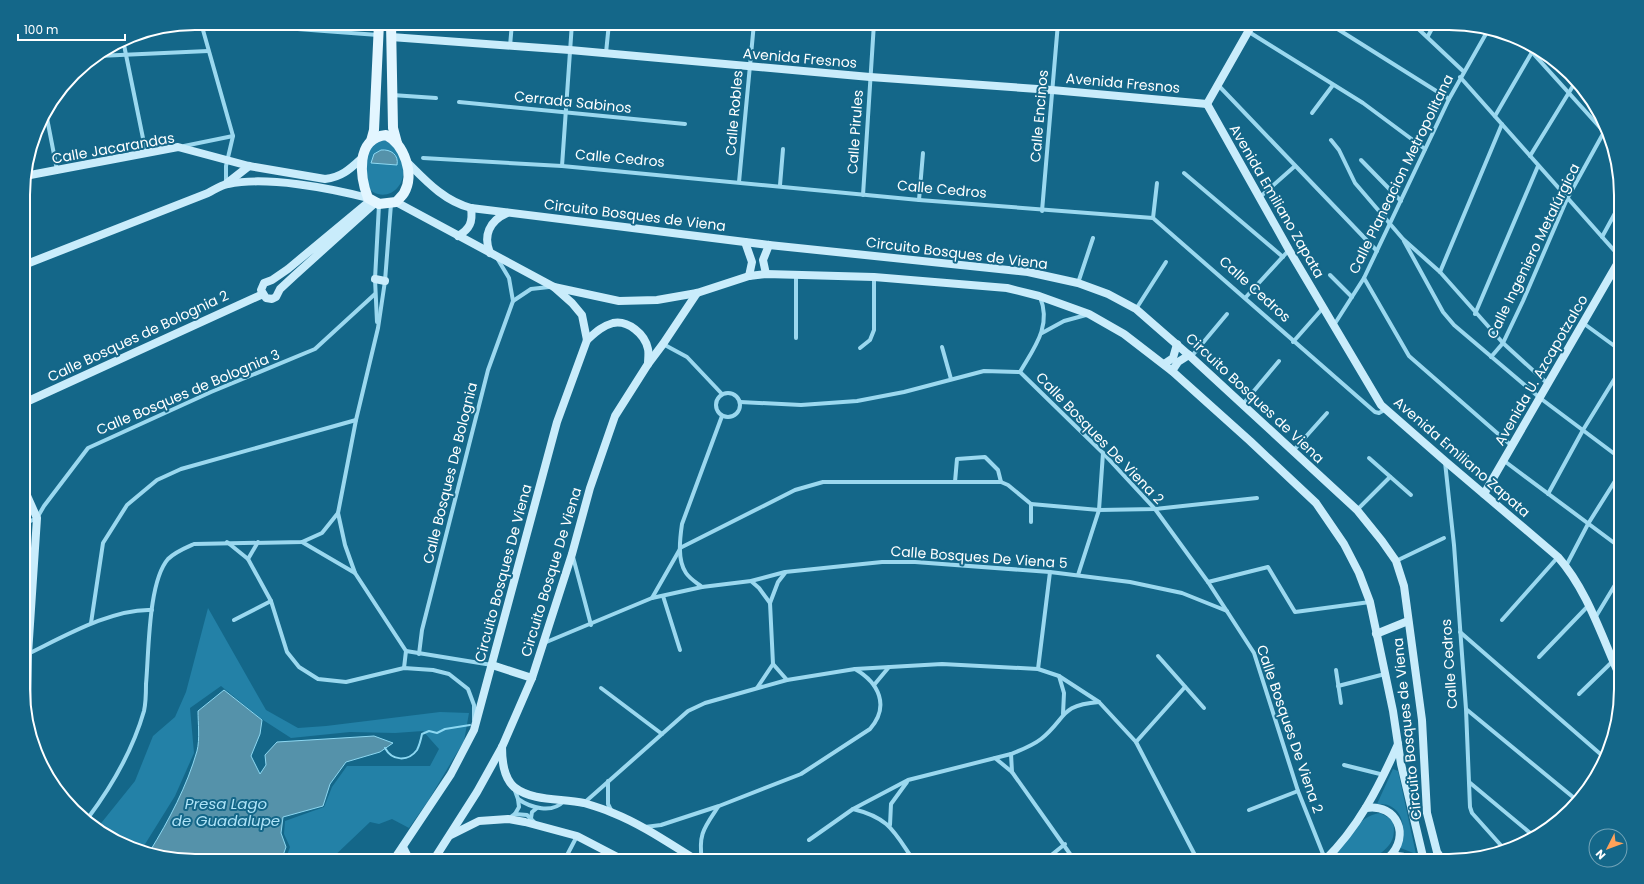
<svg xmlns="http://www.w3.org/2000/svg" width="1644" height="884" viewBox="0 0 1644 884" font-family="Poppins,sans-serif">
	<rect width="100%" height="100%" fill="#146789"/>
	<g fill="#2381a7">
		<path d="M383,138L396,146C399,153 403,162 403,170C405,186 389,201 373,192C363,186 364,156 370,148C373,144 379,141 383,138Z"/>
		<path d="M208,608L266,710L298,728L326,726L440,712L469,713L464,741L428,801L409,828L392,819L379,824L370,822L329,861H285L290,847L284,834L285,821L324,807L332,787L347,766H430L439,749L423,731L395,733L350,732L291,738L260,718L221,686L190,708L194,753L175,796L142,849L119,843L98,827L135,781L153,736L175,717L186,692Z"/>
		<path d="M1393,769L1398,771L1416,854L1398,847C1406,834 1405,813 1390,806C1386,804 1381,804 1377,804Z"/>
		<path d="M1380,813L1393,820C1397,843 1388,847 1371,861H1327C1340,845 1359,815 1380,813Z"/>
	</g>
	<g fill="#5592aa" stroke="#8dd8f2">
		<path d="M381,150C391,149 399,155 397,165L371,163L374,154Z"/>
		<path d="M224,690L262,720L260,734L251,756L260,774L266,765L265,755L277,742L374,736L393,743L380,752L346,762L330,784L323,806L283,817L281,833L286,847L281,861H195L150,851C169,820 187,786 197,751C200,739 198,723 198,711Z"/>
	</g>
	<g fill="none" stroke-linecap="round" stroke-linejoin="round">
		<path stroke="#8dd8f2" stroke-width="2" d="M385,748C392,761 408,762 417,750C419,746 421,739 422,734L429,731L437,733L445,729L470,725"/>
		<g stroke="#9bd8ef" stroke-width="4">
			<path d="M201,23L233,136L226,166V184"/>
			<path d="M1328,23L1449,99"/>
			<path d="M1412,23L1463,71"/>
			<path d="M231,24L378,35"/>
			<path d="M1249,32L1363,103L1425,149"/>
			<path d="M1428,36L1435,23"/>
			<path d="M123,40L146,153"/>
			<path d="M1521,40L1605,133"/>
			<path d="M510,46L512,23"/>
			<path d="M606,53L609,23"/>
			<path d="M98,56L208,51"/>
			<path d="M1460,77L1620,257"/>
			<path d="M1219,86L1377,251"/>
			<path d="M392,95L436,98"/>
			<path d="M459,102L685,124"/>
			<path d="M46,113L57,170"/>
			<path d="M1312,113L1333,85"/>
			<path d="M1495,116L1535,47"/>
			<path d="M1331,140L1339,150L1355,183L1403,239L1440,272L1503,343L1548,384"/>
			<path d="M184,146L233,136"/>
			<path d="M1530,156L1576,81"/>
			<path d="M423,158L562,166L919,200L1153,218L1375,412L1379,413L1386,409"/>
			<path d="M1361,160L1401,201"/>
			<path d="M562,166L572,23"/>
			<path d="M1184,173L1283,257"/>
			<path d="M739,182L754,23"/>
			<path d="M780,185L783,149"/>
			<path d="M863,195L874,23"/>
			<path d="M1260,197L1295,166"/>
			<path d="M919,200L923,153"/>
			<path d="M1042,211L1058,23"/>
			<path d="M1153,218L1157,183"/>
			<path d="M1602,237L1620,204"/>
			<path d="M1404,241L1443,312L1454,325L1540,398L1620,458"/>
			<path d="M1440,272L1502,124"/>
			<path d="M1330,275L1352,297"/>
			<path d="M1364,278L1409,356L1512,446"/>
			<path d="M1078,283L1093,238"/>
			<path d="M1246,297L1289,250"/>
			<path d="M513,301L531,289L549,287"/>
			<path d="M1136,309L1166,262"/>
			<path d="M1475,314L1538,166"/>
			<path d="M377,322L375,279L379,205"/>
			<path d="M1583,323L1620,350"/>
			<path d="M1334,325L1364,278L1449,99L1487,32"/>
			<path d="M1042,333L1064,321L1086,315"/>
			<path d="M796,338V276"/>
			<path d="M1293,342L1323,308"/>
			<path d="M663,344L687,357L722,394"/>
			<path d="M942,347L951,379"/>
			<path d="M860,348L870,340L874,330V277"/>
			<path d="M1191,357L1227,314"/>
			<path d="M1491,357L1503,343L1523,301L1567,199L1604,132"/>
			<path d="M1020,372C1034,348 1052,326 1040,297"/>
			<circle cx="728" cy="405" r="12"/>
			<path d="M740,402L801,405L857,401L904,392L984,371L1020,372L1103,453L1155,509L1208,582L1254,653L1298,791L1325,859"/>
			<path d="M1243,404L1279,361"/>
			<path d="M1293,451L1327,413"/>
			<path d="M1369,458L1411,495"/>
			<path d="M1503,460L1621,548"/>
			<path d="M1445,462L1454,545L1466,709L1470,807L1472,813L1506,851"/>
			<path d="M955,482L957,459L985,457L998,470L1001,482"/>
			<path d="M1548,494L1583,430L1620,370"/>
			<path d="M1031,504L1099,510L1155,509L1257,498"/>
			<path d="M1357,510L1390,477"/>
			<path d="M338,513L345,545L355,573"/>
			<path d="M24,524L37,518L44,506L88,448L211,392L315,349L375,294"/>
			<path d="M227,542L248,559L271,601L287,652L299,667L318,679L346,682L404,668L433,670L449,674L468,689L474,705V720"/>
			<path d="M302,542L355,573L406,651L404,668"/>
			<path d="M680,548L795,490L823,482H1001L1008,485L1031,504V522"/>
			<path d="M573,557L591,625"/>
			<path d="M248,559L258,542"/>
			<path d="M1396,561L1444,538"/>
			<path d="M1566,566L1588,524L1620,473"/>
			<path d="M1078,575L1099,510L1103,453"/>
			<path d="M751,581L759,588L770,603"/>
			<path d="M1208,582L1268,567L1295,612L1370,602"/>
			<path d="M702,587C697,583 690,579 686,573C677,560 680,538 682,524L722,416"/>
			<path d="M663,596L680,650"/>
			<path d="M652,598L680,549"/>
			<path d="M1595,618L1621,575"/>
			<path d="M234,620L271,601"/>
			<path d="M1502,620L1558,557"/>
			<path d="M91,623L103,543L127,505L157,480L181,469L356,420"/>
			<path d="M1460,632L1605,758"/>
			<path d="M544,643L652,598L702,587L751,581L785,572L882,562H915L1050,572L1130,582L1182,593L1227,611"/>
			<path d="M406,651L492,665"/>
			<path d="M28,654C63,637 113,608 152,610"/>
			<path d="M419,654L422,630L488,370L513,301L509,278L497,258"/>
			<path d="M1158,656L1204,708"/>
			<path d="M1539,657L1588,606"/>
			<path d="M773,664L787,680"/>
			<path d="M1038,669L1050,572"/>
			<path d="M1336,670L1341,703"/>
			<path d="M1059,676L1064,693L1063,714"/>
			<path d="M874,685L889,667"/>
			<path d="M1338,686L1385,674"/>
			<path d="M601,688L662,734"/>
			<path d="M757,688L773,664L770,603L778,582L785,573"/>
			<path d="M1579,694L1613,661"/>
			<path d="M1466,709L1579,802"/>
			<path d="M1136,742L1185,687"/>
			<path d="M1011,754L1012,772"/>
			<path d="M995,758L1012,772L1075,861"/>
			<path d="M1344,765L1384,775"/>
			<path d="M608,781V804L612,812"/>
			<path d="M1469,782L1535,837"/>
			<path d="M514,788L518,799C531,808 552,814 564,801"/>
			<path d="M584,803L688,711L705,703L787,680L855,669L942,664L1038,669L1059,676L1099,702L1136,742L1198,861"/>
			<path d="M853,809C890,818 894,832 914,861"/>
			<path d="M1249,810L1298,791"/>
			<path d="M515,814L519,807L518,799"/>
			<path d="M88,818C112,786 133,749 144,711C146,702 146,692 146,684C149,652 148,582 168,559C175,552 185,548 194,544L302,542L322,533L338,513L356,420L378,328L385,281L391,204"/>
			<path d="M531,818L532,812L537,808"/>
			<path d="M508,819L515,814L527,815L536,824"/>
			<path d="M890,825L891,804L907,782"/>
			<path d="M645,827L661,825L719,806L801,774L870,729C890,706 879,683 855,669"/>
			<path d="M809,840L853,809L908,780L1011,754C1021,750 1032,746 1041,739C1067,718 1059,705 1099,702"/>
			<path d="M564,861L577,836"/>
			<path d="M702,861C698,834 704,828 718,807"/>
			<path d="M1044,861L1065,844"/>
		</g>
		<g stroke="#c9ecfb" stroke-width="8">
			<path d="M391,37L570,50L870,77L1052,90L1207,104"/>
			<path d="M1207,104L1289,250L1381,405L1445,461L1558,557C1588,591 1602,638 1621,679"/>
			<path d="M1207,104L1253,23"/>
			<path d="M407,162C426,181 444,201 471,208L769,245L1028,272L1078,283L1108,294L1136,309L1191,357L1357,510L1382,541L1396,561L1404,586L1422,720L1427,813L1437,852L1443,861"/>
			<path d="M25,176L178,147L249,166L325,179C342,177 350,169 362,158"/>
			<path d="M226,184L249,166"/>
			<path d="M371,200L288,269L272,280L264,283L261,290L266,298L272,299L276,297L280,289L294,276L375,203"/>
			<path d="M396,202L554,287L619,301L657,300L697,293L749,276L766,274L874,277L1007,288L1039,296L1089,314L1124,334L1172,371L1250,441L1316,503L1344,544L1359,573L1370,602L1393,711L1401,764L1424,861"/>
			<path d="M458,236C470,229 473,222 471,208"/>
			<path d="M745,242L752,262L749,276"/>
			<path d="M490,253C483,236 489,221 507,213"/>
			<path d="M24,265L208,193C214,190 221,185 228,184C267,176 329,188 368,198"/>
			<path d="M766,274L763,260L769,245"/>
			<path d="M375,279L385,281"/>
			<path d="M587,340C595,333 602,326 613,323C628,320 645,334 648,349C649,353 648,359 648,364"/>
			<path d="M1164,364L1173,358L1177,344"/>
			<path d="M1172,371L1178,362L1189,355"/>
			<path d="M24,403L263,294"/>
			<path d="M24,489L37,518L28,654L27,719"/>
			<path d="M1484,494L1620,259"/>
			<path d="M1376,634L1408,621"/>
			<path d="M492,665L532,678"/>
			<path d="M502,747C502,760 503,777 514,787C533,802 562,798 584,803C594,806 604,809 613,813C643,825 670,844 698,861"/>
			<path d="M1366,808C1397,803 1411,836 1389,857"/>
			<path d="M451,835L479,821L508,819L525,822L577,836L625,861"/>
			<path d="M403,847L410,861"/>
			<path d="M393,861L451,774L474,730L557,422L587,340L582,315L572,303L554,287"/>
			<path d="M433,861L477,792L502,747L532,678L572,554L590,488L615,416L648,364L663,344L697,293"/>
			<path d="M1324,861C1358,828 1379,787 1398,744"/>
			<path d="M1381,861C1394,854 1404,855 1416,861"/>
		</g>
		<g stroke="#e3f6ff" stroke-width="10">
			<path d="M391,23L393,128L397,143"/>
			<path d="M386,135C404,144 415,174 404,193C402,196 399,199 396,202L379,204L368,198C360,177 355,138 386,135Z"/>
			<path d="M371,141L374,130L379,23"/>
		</g>
	</g>
	<g text-anchor="middle" dominant-baseline="central" stroke-width="4" stroke-linejoin="round" paint-order="stroke">
		<g font-size="14" fill="#fff" stroke="#146789">
			<text transform="translate(800 58) rotate(5)">Avenida Fresnos</text>
			<text transform="translate(1123 83) rotate(5)">Avenida Fresnos</text>
			<text transform="translate(573 102) rotate(6)">Cerrada Sabinos</text>
			<text transform="translate(734 113) rotate(-85)">Calle Robles</text>
			<text transform="translate(1039 116) rotate(-85)">Calle Encinos</text>
			<text transform="translate(855 132) rotate(-86)">Calle Pirules</text>
			<text transform="translate(113 148) rotate(-10)">Calle Jacarandas</text>
			<text transform="translate(620 158) rotate(5)">Calle Cedros</text>
			<text transform="translate(1401 174) rotate(-64)">Calle Planeacion Metropolitana</text>
			<text transform="translate(942 189) rotate(5)">Calle Cedros</text>
			<text transform="translate(1277 201) rotate(60)">Avenida Emiliano Zapata</text>
			<text transform="translate(635 215) rotate(7)">Circuito Bosques de Viena</text>
			<text transform="translate(1533 251) rotate(-64)">Calle Ingeniero Metalúrgica</text>
			<text transform="translate(957 253) rotate(7)">Circuito Bosques de Viena</text>
			<text transform="translate(1255 289) rotate(42)">Calle Cedros</text>
			<text transform="translate(138 336) rotate(-25)">Calle Bosques de Bolognia 2</text>
			<text transform="translate(1541 370) rotate(-60)">Avenida U. Azcapotzalco</text>
			<text transform="translate(188 392) rotate(-23)">Calle Bosques de Bolognia 3</text>
			<text transform="translate(1255 398) rotate(43)">Circuito Bosques de Viena</text>
			<text transform="translate(1100 438) rotate(46)">Calle Bosques De Viena 2</text>
			<text transform="translate(1462 457) rotate(41)">Avenida Emiliano Zapata</text>
			<text transform="translate(450 473) rotate(-76)">Calle Bosques De Bolognia</text>
			<text transform="translate(979 557) rotate(4)">Calle Bosques De Viena 5</text>
			<text transform="translate(551 572) rotate(-73)">Circuito Bosque De Viena</text>
			<text transform="translate(503 573) rotate(-75)">Circuito Bosques De Viena</text>
			<text transform="translate(1449 664) rotate(-94)">Calle Cedros</text>
			<text transform="translate(1290 729) rotate(71)">Calle Bosques De Viena 2</text>
			<text transform="translate(1407 729) rotate(-96)">Circuito Bosques de Viena</text>
		</g>
		<g font-size="15" font-style="italic" fill="#afe4f8" stroke="#146789">
			<text x="226" y="803">Presa Lago<tspan x="226" dy="17">de Guadalupe</tspan></text>
		</g>
	</g>
	<path d="M0 0H1644V884H0ZM195 30H1449A165 165 0 0 1 1614 195V689A165 165 0 0 1 1449 854H195A165 165 0 0 1 30 689V195A165 165 0 0 1 195 30Z" fill="#146789" fill-rule="evenodd"/>
	<path fill="none" stroke="#fff" stroke-width="2" d="M195 30H1449A165 165 0 0 1 1614 195V689A165 165 0 0 1 1449 854H195A165 165 0 0 1 30 689V195A165 165 0 0 1 195 30Z"/>
	<g transform="translate(1608 848) rotate(228)"><circle r="19" fill="#146789" stroke="#72a4b8"/>
	<path d="M0-3L7 15L0 10L-7 15Z" fill="#ffa259"/>
	<text y="-6" font-size="11" font-weight="bold" text-anchor="middle" fill="#ffffff">N</text>
	</g>
	<path d="M18 34v6h107v-6" fill="none" stroke="#ffffff" stroke-width="2"/>
	<text x="24" y="34" font-size="12" fill="#ffffff" stroke="#146789" stroke-width="3" paint-order="stroke">100 m</text>
</svg>
